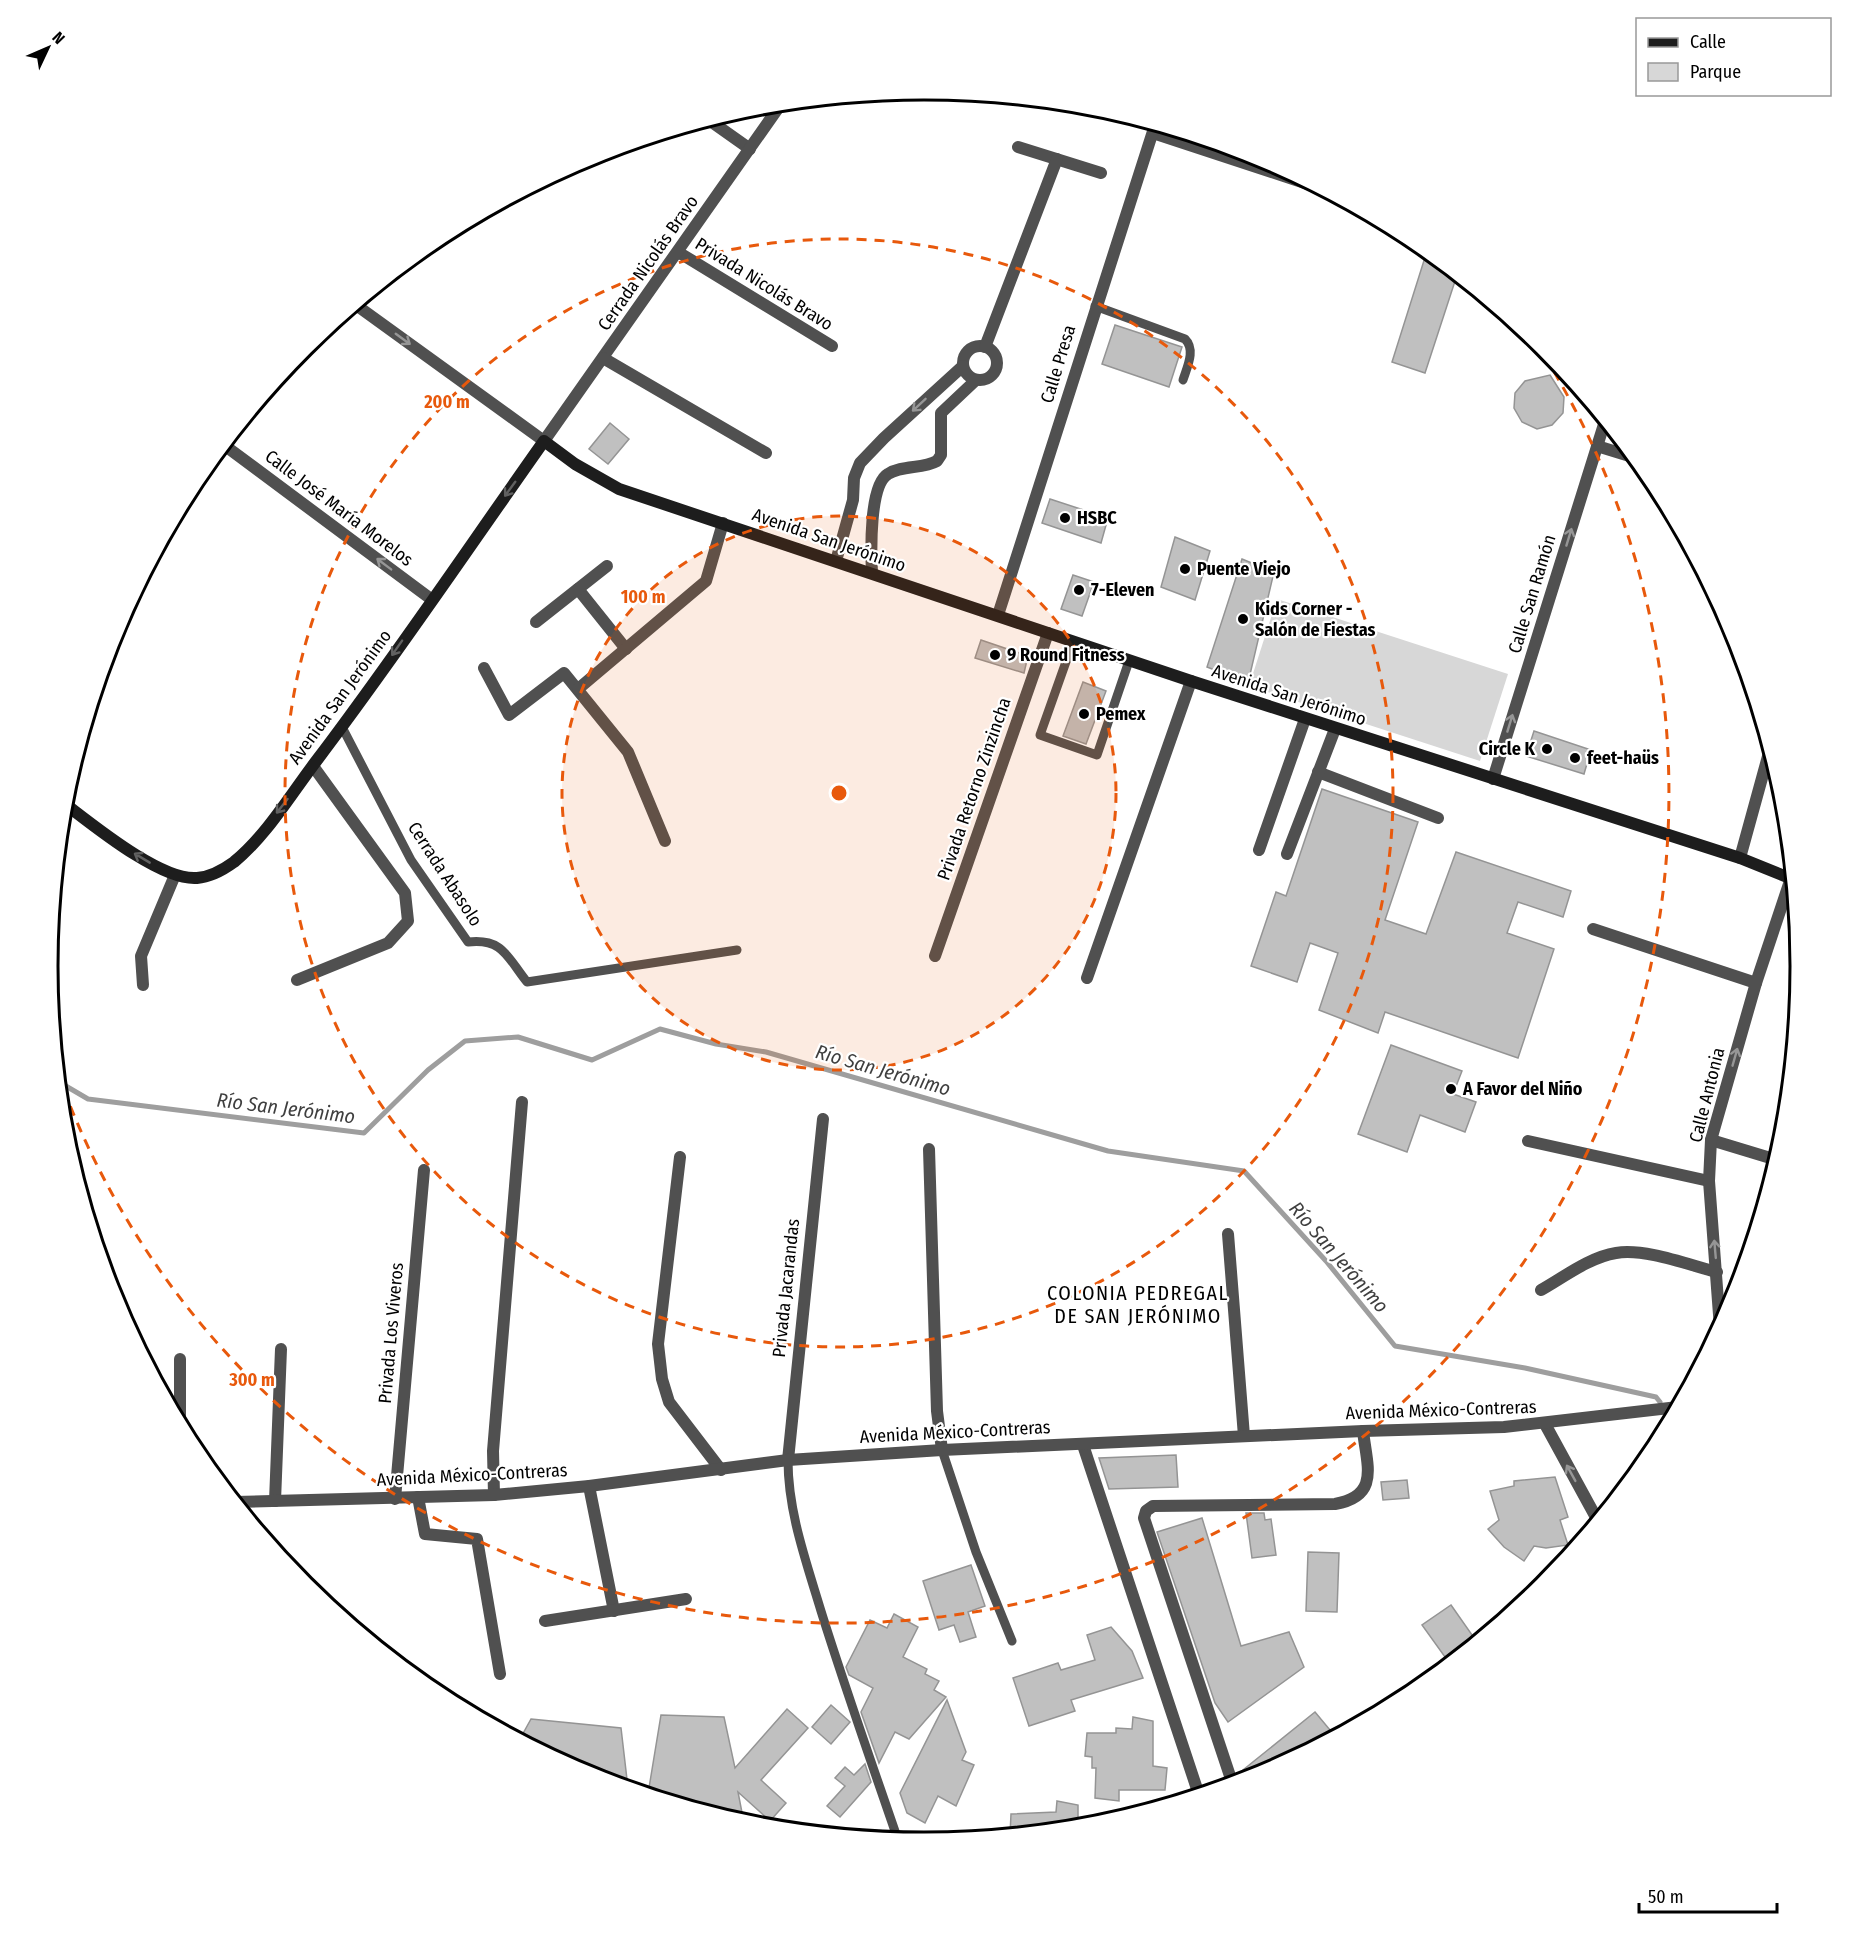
<svg xmlns="http://www.w3.org/2000/svg" width="1849" height="1933" viewBox="0 0 1849 1933" font-family="'Fira Sans Condensed',sans-serif">
	<rect width="100%" height="100%" fill="#fff"/>
	<path fill="#d7d7d7" d="M1277,599L1508,674L1480,761L1249,686Z"/>
	<g fill="none" stroke-linecap="round" stroke-linejoin="round">
		<path stroke="#9e9e9e" stroke-width="5" d="M59,1082L88,1099L364,1133L428,1070L465,1041L518,1037L592,1060L660,1029L716,1044L766,1052L1108,1151L1244,1171L1326,1261L1395,1346L1525,1368L1656,1397L1660,1402"/>
	</g>
	<g fill="#c0c0c0" stroke="#949494" stroke-width="1.5">
		<path d="M1427,251L1457,275L1425,373L1392,362Z"/>
		<path d="M1115,325L1182,347L1169,387L1102,364Z"/>
		<path d="M1550,375L1564,397L1563,413L1552,425L1537,429L1522,422L1514,408L1515,393L1525,381Z"/>
		<path d="M610,423L629,439L608,464L589,449Z"/>
		<path d="M1050,499L1108,518L1101,543L1042,523Z"/>
		<path d="M1175,537L1210,551L1195,600L1161,587Z"/>
		<path d="M1242,559L1274,572L1248,683L1207,667Z"/>
		<path d="M1073,575L1094,582L1082,616L1061,609Z"/>
		<path d="M981,640L1028,656L1024,673L975,658Z"/>
		<path d="M1083,682L1106,691L1086,744L1063,736Z"/>
		<path d="M1534,731L1591,750L1584,774L1526,756Z"/>
		<path d="M1322,789L1418,822L1385,920L1426,934L1456,852L1571,891L1563,917L1518,902L1507,933L1554,949L1518,1058L1385,1012L1378,1033L1319,1010L1338,953L1310,943L1297,982L1251,966L1276,892L1286,896Z"/>
		<path d="M1391,1045L1462,1071L1453,1094L1476,1102L1465,1132L1420,1115L1407,1152L1358,1134Z"/>
		<path d="M1176,1455L1178,1487L1109,1489L1099,1458Z"/>
		<path d="M1555,1477L1568,1517L1560,1520L1568,1545L1546,1548L1534,1546L1524,1561L1504,1547L1488,1529L1499,1520L1490,1491L1514,1486V1481Z"/>
		<path d="M1407,1480L1409,1498L1383,1500L1381,1482Z"/>
		<path d="M1246,1513H1264L1265,1520L1271,1519L1276,1555L1252,1558Z"/>
		<path d="M1202,1518L1241,1646L1289,1632L1304,1667L1228,1722L1215,1703L1157,1532Z"/>
		<path d="M1308,1552L1339,1553L1337,1612L1306,1611Z"/>
		<path d="M971,1565L985,1606L968,1612L976,1637L960,1642L954,1625L939,1630L923,1581Z"/>
		<path d="M1451,1605L1477,1642L1450,1664L1422,1625Z"/>
		<path d="M894,1614L918,1627L903,1657L927,1669L925,1674L939,1681L934,1690L946,1697L909,1739L895,1732L879,1763L861,1712L873,1688L849,1675L846,1667L870,1620L887,1628Z"/>
		<path d="M1111,1627L1132,1651L1143,1678L1071,1700L1075,1711L1029,1726L1013,1678L1058,1663L1061,1670L1095,1660L1087,1635Z"/>
		<path d="M947,1700L966,1752L962,1760L974,1765L956,1806L938,1796L925,1823L907,1813L900,1793Z"/>
		<path d="M831,1705L850,1722L831,1744L812,1727Z"/>
		<path d="M787,1709L808,1728L761,1780L786,1803L770,1821L738,1792L744,1823L648,1794L661,1715L724,1717L735,1768Z"/>
		<path d="M1315,1712L1335,1736L1260,1776L1241,1782L1238,1774Z"/>
		<path d="M1133,1717L1153,1721V1766L1167,1768L1165,1790H1119V1801L1095,1798L1096,1768H1092V1757L1085,1756L1087,1733H1116V1728L1132,1729Z"/>
		<path d="M531,1719L621,1728L628,1788L589,1776L520,1739Z"/>
		<path d="M865,1764L871,1782L840,1817L827,1806L845,1786L835,1778L845,1767L854,1775Z"/>
		<path d="M1057,1801L1078,1805V1828L1010,1835L1011,1814L1056,1812Z"/>
	</g>
	<g fill="none" stroke-linecap="round" stroke-linejoin="round">
		<g stroke="#505050" stroke-width="9">
			<path d="M1095,306L1185,339C1196,350 1187,367 1183,380"/>
			<path d="M1073,642L1040,735L1097,755L1129,661"/>
			<path d="M342,727L411,860L468,942C503,938 507,957 527,982L737,950"/>
			<path d="M942,1450L976,1552L1012,1641"/>
			<path d="M788,1460C788,1512 806,1561 821,1611C845,1688 872,1764 898,1840"/>
		</g>
		<g stroke="#505050" stroke-width="12">
			<path d="M709,120L750,149"/>
			<path d="M1153,133L1317,187"/>
			<path d="M1018,147L1101,173"/>
			<path d="M678,252L832,346"/>
			<path d="M356,305L544,441L781,104"/>
			<circle cx="980" cy="363" r="17"/>
			<path d="M985,347L1057,159"/>
			<path d="M603,358L766,453"/>
			<path d="M224,445L431,599"/>
			<path d="M1597,446L1636,458"/>
			<path d="M836,561L853,500L854,478L860,463L884,438L963,366"/>
			<path d="M872,573C871,553 869,485 888,474C902,465 923,469 937,461L941,455V413L976,380"/>
			<path d="M578,589L626,649"/>
			<path d="M998,615L1155,125"/>
			<path d="M536,622L607,566"/>
			<path d="M484,668L509,715L564,673L628,752L665,841"/>
			<path d="M578,689L706,581L723,523"/>
			<path d="M1318,772L1438,818"/>
			<path d="M1493,779L1605,421"/>
			<path d="M1259,850L1305,719"/>
			<path d="M1287,854L1335,729"/>
			<path d="M1740,858L1770,749"/>
			<path d="M1593,929L1756,983"/>
			<path d="M935,956L1048,633"/>
			<path d="M1087,978L1191,681"/>
			<path d="M297,980L388,943L408,921L405,893L313,766"/>
			<path d="M143,985L141,956L175,875"/>
			<path d="M1711,1140L1777,1160"/>
			<path d="M1528,1141L1709,1181"/>
			<path d="M929,1149L937,1411L942,1450"/>
			<path d="M680,1157L658,1344L662,1379L669,1402L721,1470"/>
			<path d="M1228,1234L1244,1436"/>
			<path d="M1541,1290C1564,1277 1590,1257 1616,1253C1645,1248 1689,1265 1717,1272"/>
			<path d="M1720,1328L1709,1181L1711,1140L1756,983L1791,878"/>
			<path d="M180,1423V1359"/>
			<path d="M1545,1424L1598,1521"/>
			<path d="M1083,1445L1199,1795"/>
			<path d="M788,1460L823,1119"/>
			<path d="M589,1486L614,1611"/>
			<path d="M494,1495L493,1451L522,1102"/>
			<path d="M418,1497L425,1534L477,1539L500,1674"/>
			<path d="M395,1499L424,1170"/>
			<path d="M275,1501L281,1349"/>
			<path d="M545,1621L686,1599"/>
			<path d="M1233,1785L1144,1518L1146,1511L1153,1506L1335,1504C1380,1496 1367,1466 1363,1431"/>
		</g>
		<path stroke="#505050" stroke-width="12" d="M235,1502L494,1495L589,1486L788,1460L942,1450L1363,1431L1504,1427L1678,1407"/>
		<path stroke="#1d1d1d" stroke-width="12" d="M64,803C93,825 161,881 197,878C211,877 223,870 234,862C267,835 291,794 317,760C396,656 469,547 544,441L575,464L619,489L1191,681L1740,858L1792,879"/>
	</g>
	<defs><path id="oneway-shaft" d="M-6 0H5M1.5-3L5.5 0L1.5 3" fill="none" stroke-width="1.6" stroke-linecap="round" stroke-linejoin="round" transform="scale(1.5)"/></defs>
	<g stroke="#969696">
		<use href="#oneway-shaft" transform="translate(403 339) rotate(36)"/>
		<use href="#oneway-shaft" transform="translate(919 405) rotate(137)"/>
		<use href="#oneway-shaft" transform="translate(1569 537) rotate(-73)"/>
		<use href="#oneway-shaft" transform="translate(384 564) rotate(-143)"/>
		<use href="#oneway-shaft" transform="translate(1510 723) rotate(-73)"/>
		<use href="#oneway-shaft" transform="translate(1735 1057) rotate(-74)"/>
		<use href="#oneway-shaft" transform="translate(1715 1249) rotate(-95)"/>
		<use href="#oneway-shaft" transform="translate(1571 1473) rotate(-119)"/>
	</g>
	<g stroke="#616161">
		<use href="#oneway-shaft" transform="translate(510 489) rotate(126)"/>
		<use href="#oneway-shaft" transform="translate(397 648) rotate(125)"/>
		<use href="#oneway-shaft" transform="translate(282 806) rotate(128)"/>
		<use href="#oneway-shaft" transform="translate(142 858) rotate(-149)"/>
	</g>
	<circle cx="839" cy="793" r="277" fill="#e8590c" fill-opacity=".12"/>
	<g fill="none" stroke="#e8590c" stroke-width="3" stroke-dasharray="10 8">
		<circle cx="839" cy="793" r="277"/>
		<circle cx="839" cy="793" r="554"/>
		<path d="M1535 341A830 830 0 1 1 59 1077"/>
	</g>
	<g fill="#000" stroke="#fff" stroke-width="2">
		<circle cx="1065" cy="518" r="6"/>
		<circle cx="1185" cy="569" r="6"/>
		<circle cx="1079" cy="590" r="6"/>
		<circle cx="1243" cy="619" r="6"/>
		<circle cx="995" cy="655" r="6"/>
		<circle cx="1084" cy="714" r="6"/>
		<circle cx="1547" cy="749" r="6"/>
		<circle cx="1575" cy="758" r="6"/>
		<circle cx="1451" cy="1089" r="6"/>
	</g>
	<g text-anchor="middle" dominant-baseline="central" stroke-width="4.5" stroke-linejoin="round" paint-order="stroke">
		<g font-size="18" fill="#000" stroke="#fff">
			<text transform="translate(648 263) rotate(-55)">Cerrada Nicolás Bravo</text>
			<text transform="translate(764 284) rotate(32)">Privada Nicolás Bravo</text>
			<text transform="translate(1058 364) rotate(-73)">Calle Presa</text>
			<text transform="translate(339 508) rotate(37)">Calle José María Morelos</text>
			<text transform="translate(829 540) rotate(19)">Avenida San Jerónimo</text>
			<text transform="translate(1532 594) rotate(-73)">Calle San Ramón</text>
			<text transform="translate(1289 695) rotate(18)">Avenida San Jerónimo</text>
			<text transform="translate(340 697) rotate(-54)">Avenida San Jerónimo</text>
			<text transform="translate(974 789) rotate(-71)">Privada Retorno Zinzincha</text>
			<text transform="translate(445 874) rotate(57)">Cerrada Abasolo</text>
			<text transform="translate(1707 1095) rotate(-76)">Calle Antonia</text>
			<text transform="translate(786 1288) rotate(-84)">Privada Jacarandas</text>
			<text transform="translate(391 1333) rotate(-85)">Privada Los Viveros</text>
			<text transform="translate(1441 1410) rotate(-2)">Avenida México-Contreras</text>
			<text transform="translate(955 1432) rotate(-3)">Avenida México-Contreras</text>
			<text transform="translate(472 1475) rotate(-3)">Avenida México-Contreras</text>
		</g>
		<g font-size="18" font-weight="bold" fill="#000" stroke="#fff" text-anchor="start">
			<text x="1077" y="518">HSBC</text>
			<text x="1197" y="569">Puente Viejo</text>
			<text x="1091" y="590">7-Eleven</text>
			<text x="1255" y="609">Kids Corner -<tspan x="1255" dy="21">Salón de Fiestas</tspan></text>
			<text x="1007" y="655">9 Round Fitness</text>
			<text x="1096" y="714">Pemex</text>
			<text x="1535" y="749" text-anchor="end">Circle K</text>
			<text x="1587" y="758">feet-haüs</text>
			<text x="1463" y="1089">A Favor del Niño</text>
		</g>
		<g font-size="20" font-style="italic" fill="#3f3f3f" stroke="#fff">
			<text transform="translate(883 1070) rotate(16)">Río San Jerónimo</text>
			<text transform="translate(286 1108) rotate(7)">Río San Jerónimo</text>
			<text transform="translate(1339 1257) rotate(49)">Río San Jerónimo</text>
		</g>
		<g font-size="20" letter-spacing="1.5" fill="#000" stroke="#fff">
			<text x="1138" y="1293">COLONIA PEDREGAL<tspan x="1138" dy="23">DE SAN JERÓNIMO</tspan></text>
		</g>
	</g>
	<path d="M0 0H1849V1933H0ZM58 966a866 866 0 1 1 1732 0a866 866 0 1 1-1732 0Z" fill="#fff" fill-rule="evenodd"/>
	<path fill="none" stroke="#000" stroke-width="3" d="M58 966a866 866 0 1 1 1732 0a866 866 0 1 1-1732 0Z"/>
	<circle cx="839" cy="793" r="9" fill="#e8590c" stroke="#fff" stroke-width="3"/>
	<g font-size="18" text-anchor="middle" font-weight="bold" fill="#e8590c" stroke="#fff" stroke-width="4.5" stroke-linejoin="round" paint-order="stroke">
		<text x="447" y="408">200 m</text>
		<text x="643" y="603">100 m</text>
		<text x="252" y="1386">300 m</text>
	</g>
	<rect x="1636" y="18" width="195" height="78" fill="#ffffff" stroke="#999999" stroke-width="1.5"/>
	<rect x="1648" y="38" width="30" height="9" fill="#1d1d1d" stroke="#999999" stroke-width="1.5"/>
	<text x="1690" y="48" font-size="18" fill="#000000">Calle</text>
	<rect x="1648" y="63" width="30" height="18" fill="#d7d7d7" stroke="#999999" stroke-width="1.5"/>
	<text x="1690" y="78" font-size="18" fill="#000000">Parque</text>
	<g transform="translate(48 48) rotate(46)" stroke="#ffffff" stroke-width="4.5" paint-order="stroke">
	<path d="M0-4.5L10 22L0 15L-10 22Z" fill="#000000"/>
	<text y="-9" font-size="16" font-weight="bold" text-anchor="middle" fill="#000000">N</text>
	</g>
	<path d="M1639 1903v9h138v-9" fill="none" stroke="#000000" stroke-width="3"/>
	<text x="1648" y="1903" font-size="18" fill="#000000" stroke="#ffffff" stroke-width="4.5" paint-order="stroke">50 m</text>
</svg>
